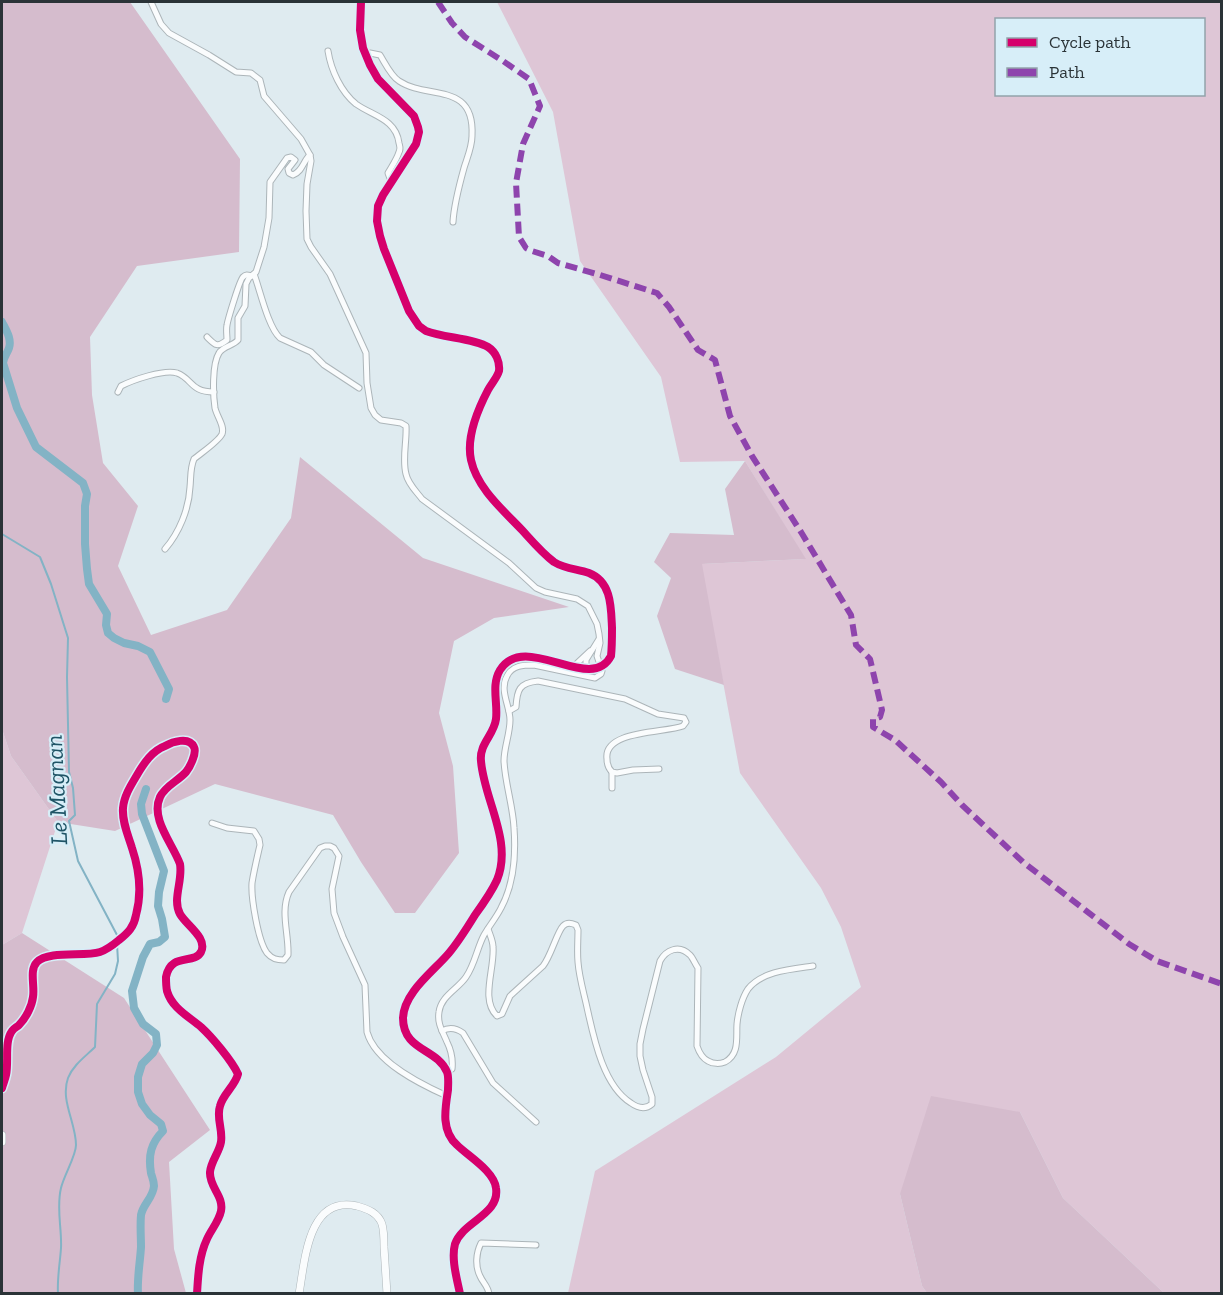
<svg xmlns="http://www.w3.org/2000/svg" width="1223" height="1295" viewBox="0 0 1223 1295" font-family="'Zilla Slab',serif">
	<rect width="100%" height="100%" fill="#dfebf0"/>
	<g fill="#dec6d6" fill-rule="evenodd">
		<path d="M497,2H1221V1293H1164L1063,1198L1020,1112L900,1194L922,1286L927,1293H568L595,1171L776,1057L861,987L841,927L821,888L740,773L701,564L805,559L745,461L680,462L661,377L580,261L553,112ZM996,20H1204V94H996Z"/>
		<path d="M2,729L11,756L58,822L22,933L2,945Z"/>
	</g>
	<g fill="#d5bccd">
		<path d="M2,2H130L240,159L239,252L137,266L90,337L92,395L103,463L138,506L118,566L151,635L227,610L291,518L300,457L423,558L569,607L494,618L454,641L439,713L453,766L459,853L415,913H395L361,862L333,815L215,784L115,831L58,822L11,756L2,729Z"/>
		<path d="M745,461L806,559L702,564L724,685L675,669L657,616L671,578L654,562L670,533L734,535L725,489Z"/>
		<path d="M22,933L124,998L210,1130L169,1162L174,1249L186,1293H2V945Z"/>
		<path d="M931,1096L1020,1112L1063,1198L1164,1293H927L922,1286L900,1194Z"/>
	</g>
	<g fill="none" stroke-linecap="round" stroke-linejoin="round">
		<g stroke="#83b3c5" stroke-width="2">
			<path d="M2,534L40,557L51,584L68,638L67,677L69,772L73,788L75,815L69,821L78,861L117,935V938"/>
			<path d="M58,1294C57,1278 60,1263 61,1248C62,1228 56,1208 61,1188C64,1175 76,1156 76,1145C76,1123 60,1100 68,1078C73,1065 86,1056 95,1047L97,1004L115,974L118,961L117,944"/>
		</g>
		<g stroke="#83b3c5" stroke-width="8">
			<path d="M2,322C6,330 12,339 9,348C7,354 4,356 3,363L17,408L36,447L83,483L87,494L85,506V544L87,569L89,584L107,614L106,625L108,633L114,638L124,643L138,646L150,652L169,689L166,699"/>
			<path d="M138,1294C137,1278 140,1263 141,1247C141,1237 140,1226 141,1215C143,1204 153,1198 154,1186C154,1181 152,1177 151,1173C148,1155 151,1143 163,1131L161,1124L150,1115L142,1104L138,1092V1077L142,1064L153,1053L157,1045L156,1034L143,1024L134,1008L132,991L143,957L150,944L159,942L165,937L162,919L158,906L159,892L164,871L142,814L141,804L146,789"/>
		</g>
		<defs>
			<g id="minor">
				<path d="M151,2L161,24L169,33L209,55L236,72L251,73L260,80L264,96L301,139L310,155L311,161L307,184L306,211L307,239L311,247L330,274L366,353L367,383L371,408L375,415L381,420L401,423L406,426C407,441 402,459 406,474C408,484 416,491 422,499L509,563L536,588L545,592L577,599L588,606L597,624L599,634L600,643L597,656L602,671L601,674L595,678L534,665C524,665 512,665 507,676C499,690 510,706 510,720C510,734 504,747 504,761C505,783 513,806 514,828C516,855 514,884 501,908C496,918 489,926 484,935C477,948 475,964 466,977C458,989 441,996 439,1012C437,1024 443,1032 447,1042C451,1050 453,1060 452,1069L447,1072"/>
				<path d="M328,51C331,70 341,92 356,104C373,116 396,119 399,143C400,147 401,149 399,152C397,159 392,166 388,173L391,181"/>
				<path d="M366,55L370,53L380,55C385,63 391,76 399,81C427,100 475,81 472,136C472,147 467,158 464,168C459,186 454,204 453,222"/>
				<path d="M254,274C260,290 268,327 280,338L311,352L324,365L359,388"/>
				<path d="M207,337C215,345 217,348 227,340C227,335 226,330 227,325C228,319 240,279 243,277C246,274 248,275 252,276"/>
				<path d="M118,392L121,386C133,380 164,369 177,373C193,379 190,392 214,392"/>
				<path d="M165,549C179,533 189,509 190,487C191,478 190,468 194,459C201,453 218,442 222,434C225,426 217,417 215,408C213,395 212,364 219,353C223,346 233,346 238,340V318L245,306L246,284L249,278L256,272L264,247L269,218L270,182L287,158L291,157L295,160L288,169L289,173L293,175C303,171 303,161 310,155"/>
				<path d="M574,666L590,651"/>
				<path d="M586,669V660L599,639"/>
				<path d="M509,711L516,707C517,690 519,683 538,681L625,699L658,714L684,718L686,722L683,726C665,733 603,730 607,759C607,765 608,768 612,772L617,773L633,770L659,769"/>
				<path d="M612,788V772"/>
				<path d="M212,823L227,828L254,831L259,839L260,845C257,858 254,870 252,883C251,898 258,941 267,953C272,959 277,960 284,960L288,955C289,934 280,912 289,892L320,848L325,846H330L334,848L339,856L332,889L334,913L343,937L365,985L367,1032C375,1062 420,1084 447,1096"/>
				<path d="M488,929C490,935 493,941 493,947C495,968 480,1000 497,1016L502,1014L510,996L543,966C551,956 557,932 563,926C567,922 571,923 576,925L578,930C578,940 577,952 578,962C579,976 583,990 586,1003C593,1034 602,1085 631,1103C638,1108 645,1110 652,1104V1097L643,1070L640,1056V1044L643,1029L660,961C666,950 679,944 690,955C693,958 695,964 698,968L697,1046C699,1052 702,1058 708,1061C713,1064 720,1064 725,1062C740,1054 736,1037 737,1024C738,1013 742,998 748,989C762,971 792,969 813,966"/>
				<path d="M442,1031C449,1027 456,1028 463,1033L493,1083L536,1122"/>
				<path d="M489,1294C488,1286 483,1283 480,1276C475,1266 476,1253 481,1243L536,1245"/>
			</g>
			<g id="tertiary">
				<path d="M361,2L360,30L363,48L370,65L378,79L414,116L418,127L419,132L416,144L383,195L378,206L377,221L380,236L384,249L409,311L419,326L426,331C444,338 473,338 488,347C496,352 500,362 499,371C497,378 491,384 488,390C477,411 466,437 471,460C477,488 503,510 522,530C532,541 542,553 554,562C565,569 578,569 589,573C612,582 611,608 612,628C612,637 612,647 611,656C591,695 525,630 500,670C491,685 498,703 496,719C494,735 479,744 481,761C484,800 513,841 497,880C491,893 483,904 475,915C467,928 459,941 449,953C434,971 404,992 403,1018C403,1051 437,1048 447,1072C449,1077 448,1084 448,1090C445,1109 441,1131 457,1145C468,1156 494,1171 496,1188C500,1215 463,1221 455,1244C451,1259 457,1279 460,1294"/>
				<path d="M2,1088C3,1084 5,1080 6,1075C9,1062 4,1042 12,1031C14,1028 17,1027 19,1025C26,1018 32,1006 33,997C35,986 29,970 37,962C49,950 84,957 100,952C106,950 113,945 119,940C128,933 134,927 136,915C142,893 139,869 132,848C128,835 122,822 123,808C124,796 131,785 137,775C144,763 152,751 165,746C172,742 189,736 194,747C197,753 190,767 186,772C178,781 165,786 160,797C150,819 173,844 180,864C183,881 172,899 180,914C186,925 208,938 201,952C194,965 171,952 166,977C166,982 166,986 167,991C172,1008 188,1016 201,1027C212,1037 232,1061 238,1074C235,1086 223,1094 220,1106C216,1118 223,1129 221,1142C219,1153 211,1161 210,1172C209,1187 224,1196 221,1211C219,1221 211,1230 207,1239C199,1256 198,1276 197,1294"/>
				<path d="M2,1135V1142"/>
				<path d="M299,1294C305,1260 308,1195 357,1206C368,1209 378,1213 382,1224C384,1231 384,1240 384,1247C385,1263 386,1278 387,1294"/>
			</g>
		</defs>
		<use href="#minor" stroke="#acb5b9" stroke-width="7"/>
		<use href="#tertiary" stroke="#acb5b9" stroke-width="8"/>
		<use href="#minor" stroke="#fafcfd" stroke-width="5"/>
		<use href="#tertiary" stroke="#fafcfd" stroke-width="7"/>
		<path stroke="#8e44ad" stroke-width="6" stroke-dasharray="12 6" stroke-linecap="butt" d="M438,2L452,23L465,37L503,61L529,79L540,106L523,144L516,183L519,237L526,248L532,251L548,256L558,263L597,274L657,293L669,307L698,350L715,360L730,416L752,456L801,532L851,615L856,645L870,659L882,710L880,717L873,719V727L895,740L941,782L962,805L1023,862L1129,944L1157,961L1222,984"/>
		<defs>
			<g id="cycleway">
				<path d="M361,2L360,30L363,48L370,65L378,79L414,116L418,127L419,132L416,144L383,195L378,206L377,221L380,236L384,249L409,311L419,326L426,331C444,338 473,338 488,347C496,352 500,362 499,371C497,378 491,384 488,390C477,411 466,437 471,460C477,488 503,510 522,530C532,541 542,553 554,562C565,569 578,569 589,573C612,582 611,608 612,628C612,637 612,647 611,656C591,695 525,630 500,670C491,685 498,703 496,719C494,735 479,744 481,761C484,800 513,841 497,880C491,893 483,904 475,915C467,928 459,941 449,953C434,971 404,992 403,1018C403,1051 437,1048 447,1072C449,1077 448,1084 448,1090C445,1109 441,1131 457,1145C468,1156 494,1171 496,1188C500,1215 463,1221 455,1244C451,1259 457,1279 460,1294"/>
				<path d="M2,1088C3,1084 5,1080 6,1075C9,1062 4,1042 12,1031C14,1028 17,1027 19,1025C26,1018 32,1006 33,997C35,986 29,970 37,962C49,950 84,957 100,952C106,950 113,945 119,940C128,933 134,927 136,915C142,893 139,869 132,848C128,835 122,822 123,808C124,796 131,785 137,775C144,763 152,751 165,746C172,742 189,736 194,747C197,753 190,767 186,772C178,781 165,786 160,797C150,819 173,844 180,864C183,881 172,899 180,914C186,925 208,938 201,952C194,965 171,952 166,977C166,982 166,986 167,991C172,1008 188,1016 201,1027C212,1037 232,1061 238,1074C235,1086 223,1094 220,1106C216,1118 223,1129 221,1142C219,1153 211,1161 210,1172C209,1187 224,1196 221,1211C219,1221 211,1230 207,1239C199,1256 198,1276 197,1294"/>
			</g>
		</defs>
		<use href="#cycleway" stroke="#d7eef8" stroke-width="11"/>
		<use href="#cycleway" stroke="#d6006c" stroke-width="8"/>
	</g>
	<g text-anchor="middle" dominant-baseline="central" stroke-width="4.5" stroke-linejoin="round" paint-order="stroke">
		<g font-size="24" font-style="italic" fill="#1f5466" stroke="#d7eef8">
			<text transform="translate(56 790) rotate(-93)">Le Magnan</text>
		</g>
	</g>
	<rect width="1223" height="1295" fill="none" stroke="#2a3337" stroke-width="6"/>
	<rect x="995" y="18" width="210" height="78" fill="#d7eef8" stroke="#92a3ab" stroke-width="1.5"/>
	<rect x="1007" y="38" width="30" height="9" fill="#d6006c" stroke="#92a3ab" stroke-width="1.5"/>
	<text x="1049" y="48" font-size="18" fill="#2a3337">Cycle path</text>
	<rect x="1007" y="68" width="30" height="9" fill="#8e44ad" stroke="#92a3ab" stroke-width="1.5"/>
	<text x="1049" y="78" font-size="18" fill="#2a3337">Path</text>
</svg>
